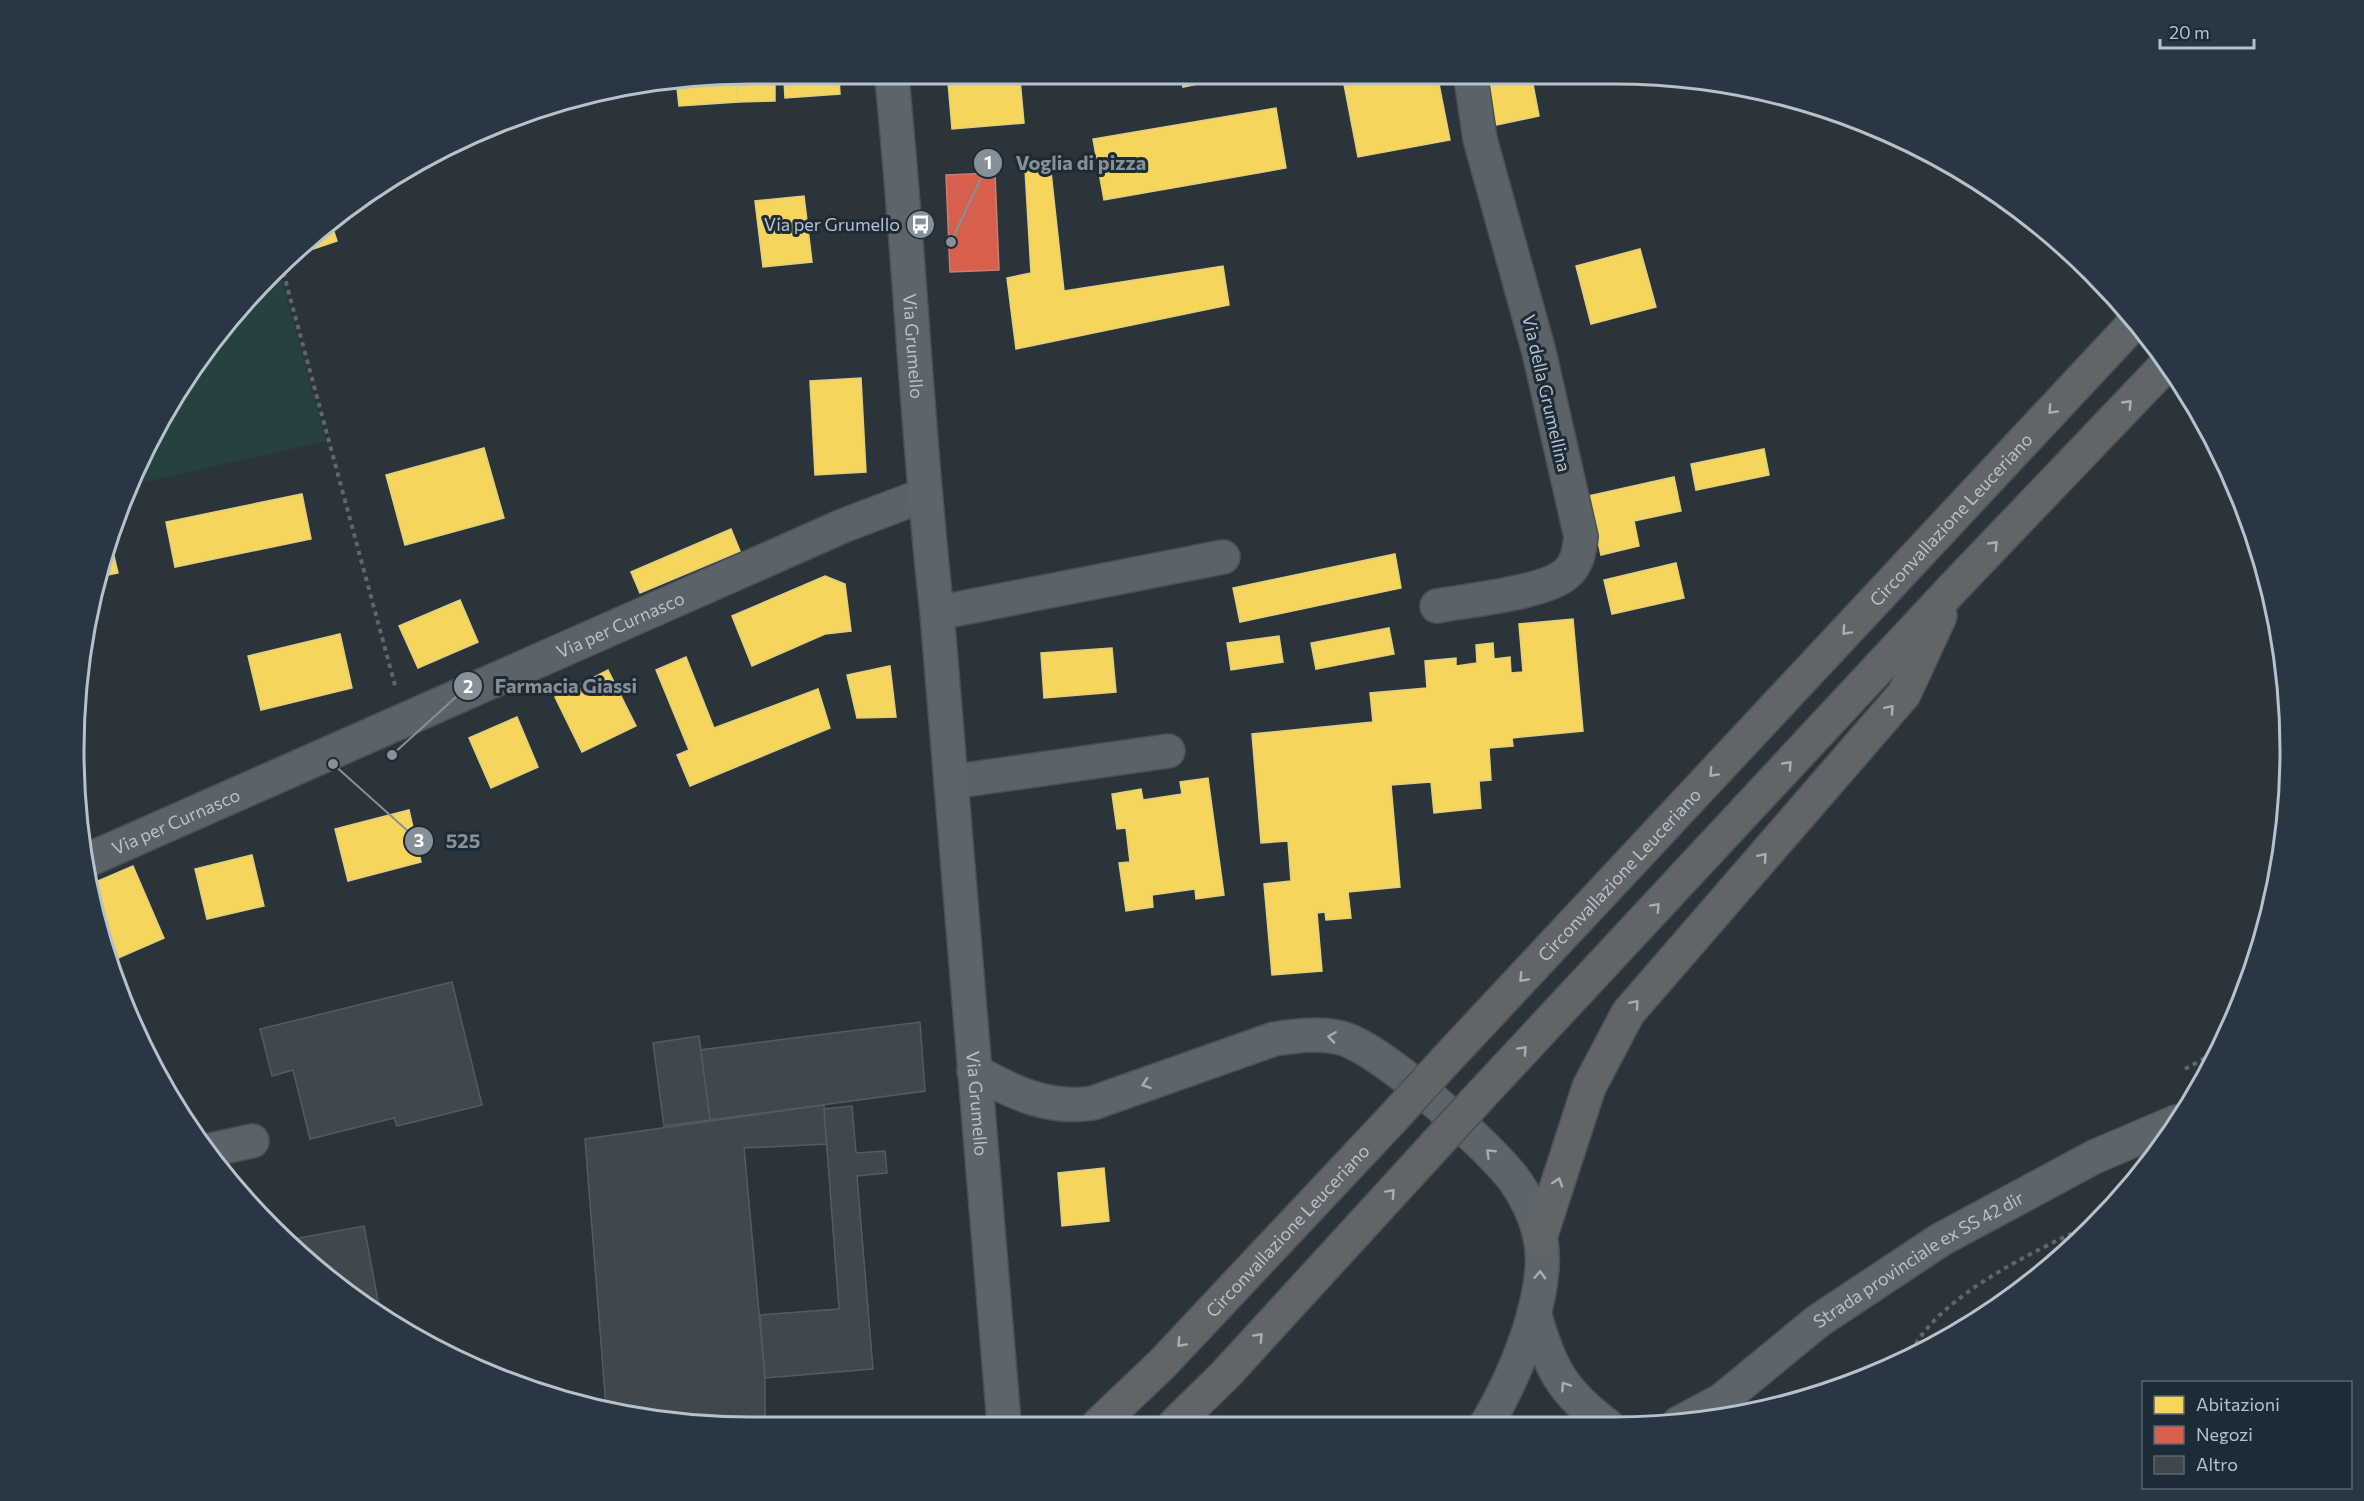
<svg xmlns="http://www.w3.org/2000/svg" width="2364" height="1501" viewBox="0 0 2364 1501" font-family="Commissioner,sans-serif">
	<rect width="100%" height="100%" fill="#2b343b"/>
	<path fill="#274141" d="M278,267L326,441L131,485L164,412L214,338Z"/>
	<g fill="#f6d55c" stroke="#e2cf7e" stroke-width="1.5">
		<path d="M676,79H736L738,102L679,106Z"/>
		<path d="M736,79H775V101L738,102Z"/>
		<path d="M784,79H839L840,94L785,98Z"/>
		<path d="M958,79H1020L1024,123L952,129L948,82Z"/>
		<path d="M1182,79H1202L1203,83L1183,87Z"/>
		<path d="M1343,79H1438L1450,140L1358,157Z"/>
		<path d="M1482,79H1532L1539,116L1491,126Z"/>
		<path d="M1276,108L1286,168L1104,200L1093,139Z"/>
		<path d="M1050,163L1064,291L1223,266L1229,305L1016,349L1007,278L1031,273L1025,169Z"/>
		<path d="M804,196L812,262L763,267L755,201Z"/>
		<path d="M331,223L337,241L307,251L305,245Z"/>
		<path d="M1640,249L1656,307L1591,324L1576,266Z"/>
		<path d="M861,378L866,472L815,475L810,381Z"/>
		<path d="M484,448L504,518L405,545L386,475Z"/>
		<path d="M1764,449L1769,475L1696,490L1691,464Z"/>
		<path d="M1674,477L1681,511L1634,521L1639,546L1601,555L1588,496Z"/>
		<path d="M302,494L311,539L175,567L166,522Z"/>
		<path d="M731,529L740,551L640,593L631,572Z"/>
		<path d="M109,535L118,573L98,577Z"/>
		<path d="M1395,554L1401,588L1240,622L1233,588Z"/>
		<path d="M1676,563L1684,598L1612,614L1604,580Z"/>
		<path d="M825,576L845,584L851,631L825,634L752,666L732,616Z"/>
		<path d="M460,600L478,642L418,668L399,626Z"/>
		<path d="M1573,619L1583,731L1512,738L1513,746L1489,748L1491,780L1479,781L1481,808L1434,813L1431,782L1391,785L1400,887L1348,892L1351,918L1326,920L1325,912L1317,913L1322,971L1272,975L1264,884L1291,881L1288,841L1261,843L1252,734L1373,722L1370,693L1427,688L1425,661L1456,658V666L1477,663L1476,645L1493,643L1494,659L1510,657L1511,673L1523,672L1519,624Z"/>
		<path d="M1389,628L1394,654L1316,669L1311,643Z"/>
		<path d="M340,634L352,688L261,710L248,656Z"/>
		<path d="M1279,636L1283,662L1231,670L1227,643Z"/>
		<path d="M1112,648L1116,692L1044,698L1041,653Z"/>
		<path d="M686,657L714,728L818,689L830,728L690,786L677,755L689,750L656,670Z"/>
		<path d="M890,666L896,717L857,718L847,675Z"/>
		<path d="M608,670L636,726L582,752L555,697Z"/>
		<path d="M517,717L538,767L491,788L469,738Z"/>
		<path d="M1208,778L1224,895L1196,899L1195,889L1152,895L1153,907L1126,911L1119,863L1130,862L1126,828L1117,829L1112,794L1141,789L1143,800L1182,794L1180,782Z"/>
		<path d="M409,810L421,862L348,881L335,829Z"/>
		<path d="M252,855L264,906L207,919L195,869Z"/>
		<path d="M133,866L164,938L109,962L97,926L91,884Z"/>
		<path d="M1104,1168L1109,1221L1062,1226L1058,1173Z"/>
	</g>
	<path fill="#d6604d" stroke="#cc7d73" stroke-width="1.5" d="M995,173L999,270L950,272L946,175Z"/>
	<g fill="#40484e" stroke="#535c62" stroke-width="1.5">
		<path d="M452,982L482,1105L397,1126L394,1118L310,1139L293,1070L272,1076L260,1029Z"/>
		<path d="M920,1022L925,1091L710,1120L700,1050Z"/>
		<path d="M699,1036L710,1120L664,1126L653,1043Z"/>
		<path d="M824,1105L827,1144L744,1148L765,1378V1422H662L606,1407L585,1139Z"/>
		<path d="M852,1106L856,1153L885,1151L887,1173L857,1176L873,1369L765,1378L760,1315L839,1309L824,1109Z"/>
		<path d="M364,1226L380,1312L338,1287L288,1240Z"/>
		<path d="M874,1417L875,1423H857L856,1419Z"/>
	</g>
	<g fill="none" stroke-linecap="round" stroke-linejoin="round">
		<defs>
			<g id="minor">
				<path d="M1437,606C1468,600 1544,593 1566,574C1578,564 1579,551 1581,537L1539,352L1480,139L1471,79"/>
				<path d="M937,613L1223,557"/>
				<path d="M951,782L1168,751"/>
				<path id="s1" d="M88,860L845,525L924,495"/>
				<path d="M206,1151L252,1141"/>
			</g>
			<g id="major">
				<path id="s2" d="M892,79C910,257 917,436 937,613L1004,1423"/>
				<path d="M974,1071C1012,1092 1048,1110 1093,1103L1274,1039C1295,1036 1316,1033 1337,1037C1378,1044 1486,1144 1513,1178C1526,1196 1535,1214 1540,1236C1552,1291 1514,1379 1486,1425"/>
				<path d="M1534,1312C1549,1367 1562,1392 1608,1426"/>
				<path id="s3" d="M1679,1423L1722,1400L1818,1321L1940,1240L2094,1157L2176,1122"/>
			</g>
			<g id="highway">
				<path id="s4" d="M1445,1061L2135,322"/>
				<path d="M1483,1093L1953,588L2166,365"/>
				<path d="M1540,1238L1589,1087L1628,1013L1904,694L1940,616"/>
				<path id="s5" d="M1099,1424L1162,1364L1394,1117"/>
				<path d="M1175,1424L1226,1374L1429,1152"/>
			</g>
		</defs>
		<use href="#minor" stroke="#495055" stroke-width="36"/>
		<use href="#major" stroke="#495157" stroke-width="36"/>
		<use href="#highway" stroke="#485056" stroke-width="36"/>
		<g stroke="#5f666c" stroke-width="4" stroke-dasharray="4.5 4.5" stroke-linecap="butt">
			<path d="M281,264L396,689"/>
			<path d="M2185,1069L2221,1049"/>
			<path d="M1908,1360C1929,1300 2037,1249 2093,1224"/>
		</g>
		<use href="#minor" stroke="#5b6268" stroke-width="33"/>
		<use href="#major" stroke="#5d656a" stroke-width="33"/>
		<use href="#highway" stroke="#616568" stroke-width="33"/>
		<defs>
			<g id="highway-bridge">
				<path d="M1394,1117L1445,1061"/>
				<path d="M1429,1152L1483,1093"/>
			</g>
		</defs>
		<use href="#highway-bridge" stroke="#485056" stroke-width="36" stroke-linecap="butt"/>
		<use href="#highway-bridge" stroke="#616568" stroke-width="33"/>
	</g>
	<defs><path id="oneway-chevron" d="M-2-3.5L2.5 0L-2 3.5" fill="none" stroke-width="1.6" stroke-linecap="round" stroke-linejoin="round" transform="scale(1.5)"/></defs>
	<g stroke="#a4afb8">
		<use href="#oneway-chevron" transform="translate(2128 404) rotate(-46)"/>
		<use href="#oneway-chevron" transform="translate(2052 410) rotate(133)"/>
		<use href="#oneway-chevron" transform="translate(1994 545) rotate(-46)"/>
		<use href="#oneway-chevron" transform="translate(1846 631) rotate(133)"/>
		<use href="#oneway-chevron" transform="translate(1890 709) rotate(-49)"/>
		<use href="#oneway-chevron" transform="translate(1788 765) rotate(-47)"/>
		<use href="#oneway-chevron" transform="translate(1713 773) rotate(133)"/>
		<use href="#oneway-chevron" transform="translate(1763 857) rotate(-49)"/>
		<use href="#oneway-chevron" transform="translate(1656 907) rotate(-47)"/>
		<use href="#oneway-chevron" transform="translate(1523 978) rotate(133)"/>
		<use href="#oneway-chevron" transform="translate(1635 1004) rotate(-49)"/>
		<use href="#oneway-chevron" transform="translate(1523 1050) rotate(-47)"/>
		<use href="#oneway-chevron" transform="translate(1558 1182) rotate(-72)"/>
		<use href="#oneway-chevron" transform="translate(1391 1193) rotate(-47)"/>
		<use href="#oneway-chevron" transform="translate(1259 1337) rotate(-47)"/>
		<use href="#oneway-chevron" transform="translate(1181 1343) rotate(133)"/>
	</g>
	<g stroke="#a3afb8">
		<use href="#oneway-chevron" transform="translate(1332 1037) rotate(-172)"/>
		<use href="#oneway-chevron" transform="translate(1146 1084) rotate(161)"/>
		<use href="#oneway-chevron" transform="translate(1490 1153) rotate(-136)"/>
		<use href="#oneway-chevron" transform="translate(1540 1275) rotate(-87)"/>
		<use href="#oneway-chevron" transform="translate(1565 1386) rotate(-124)"/>
	</g>
	<defs>
		<symbol id="bus-disc" viewBox="-11 -11 22 22"><circle r="9.5" fill="#859099" stroke="#1d2b36"/><path d="M-5-6H5V4H4V6H2V4H-2V6H-4V4H-5ZM-3.5-4V0h7V-4ZM-3.5 1.2v1.5H-2V1.2ZM2 1.2v1.5H3.5V1.2Z" fill="#fff"/></symbol>
	</defs>
	<g fill-rule="evenodd">
		<use href="#bus-disc" x="904" y="208" width="33" height="33"/>
	</g>
	<g text-anchor="middle" dominant-baseline="central" stroke-width="6" stroke-linejoin="round" paint-order="stroke">
		<g font-size="18" fill="#b5c1cc" stroke="#1d2b36" text-anchor="end">
			<text x="900" y="224">Via per Grumello</text>
		</g>
		<g font-size="18" fill="#b5c1cc" stroke="#1d2b36">
			<text stroke="none"><textPath href="#s2" startOffset="268">Via Grumello</textPath></text>
			<text transform="translate(1547 393) rotate(77)">Via della Grumellina</text>
			<text stroke="none"><textPath href="#s4" startOffset="741">Circonvallazione Leuceriano</textPath></text>
			<text stroke="none"><textPath href="#s1" startOffset="582">Via per Curnasco</textPath></text>
			<text stroke="none"><textPath href="#s1" startOffset="96">Via per Curnasco</textPath></text>
			<text stroke="none"><textPath href="#s4" startOffset="255">Circonvallazione Leuceriano</textPath></text>
			<text stroke="none"><textPath href="#s2" startOffset="1028">Via Grumello</textPath></text>
			<text stroke="none"><textPath href="#s5" startOffset="270">Circonvallazione Leuceriano</textPath></text>
			<text stroke="none"><textPath href="#s3" startOffset="291">Strada provinciale ex SS 42 dir</textPath></text>
		</g>
	</g>
	<path d="M0 0H2364V1501H0ZM750 84H1614A666 666 0 0 1 2280 750V751A666 666 0 0 1 1614 1417H750A666 666 0 0 1 84 751V750A666 666 0 0 1 750 84Z" fill="#293742" fill-rule="evenodd"/>
	<path fill="none" stroke="#b5c1cc" stroke-width="3" d="M750 84H1614A666 666 0 0 1 2280 750V751A666 666 0 0 1 1614 1417H750A666 666 0 0 1 84 751V750A666 666 0 0 1 750 84Z"/>
	<path fill="none" stroke="#859099" stroke-width="2" d="M951 242L988 163M392 755L468 686M333 764L419 841"/>
	<g fill="#859099" stroke="#1d2b36" stroke-width="2">
		<circle cx="951" cy="242" r="6"/>
		<circle cx="392" cy="755" r="6"/>
		<circle cx="333" cy="764" r="6"/>
		<circle cx="988" cy="163" r="15"/>
		<circle cx="468" cy="686" r="15"/>
		<circle cx="419" cy="841" r="15"/>
	</g>
	<g font-size="18" text-anchor="middle" font-weight="bold" fill="#fff">
		<text x="988" y="169">1</text>
		<text x="468" y="693">2</text>
		<text x="419" y="847">3</text>
	</g>
	<g font-size="20" text-anchor="middle" font-weight="bold" fill="#859099" stroke="#1d2b36" stroke-width="6" stroke-linejoin="round" paint-order="stroke">
		<text x="1081" y="170">Voglia di pizza</text>
		<text x="566" y="693">Farmacia Giassi</text>
		<text x="463" y="848">525</text>
	</g>
	<rect x="2142" y="1381" width="210" height="108" fill="#1d2b36" stroke="#5a6772" stroke-width="1.5"/>
	<rect x="2154" y="1396" width="30" height="18" fill="#f6d55c" stroke="#5a6772" stroke-width="1.5"/>
	<text x="2196" y="1411" font-size="18" fill="#b5c1cc">Abitazioni</text>
	<rect x="2154" y="1426" width="30" height="18" fill="#d6604d" stroke="#5a6772" stroke-width="1.5"/>
	<text x="2196" y="1441" font-size="18" fill="#b5c1cc">Negozi</text>
	<rect x="2154" y="1456" width="30" height="18" fill="#40484e" stroke="#5a6772" stroke-width="1.5"/>
	<text x="2196" y="1471" font-size="18" fill="#b5c1cc">Altro</text>
	<path d="M2160 39v9h94v-9" fill="none" stroke="#b5c1cc" stroke-width="3"/>
	<text x="2169" y="39" font-size="18" fill="#b5c1cc" stroke="#1d2b36" stroke-width="4.5" paint-order="stroke">20 m</text>
</svg>
